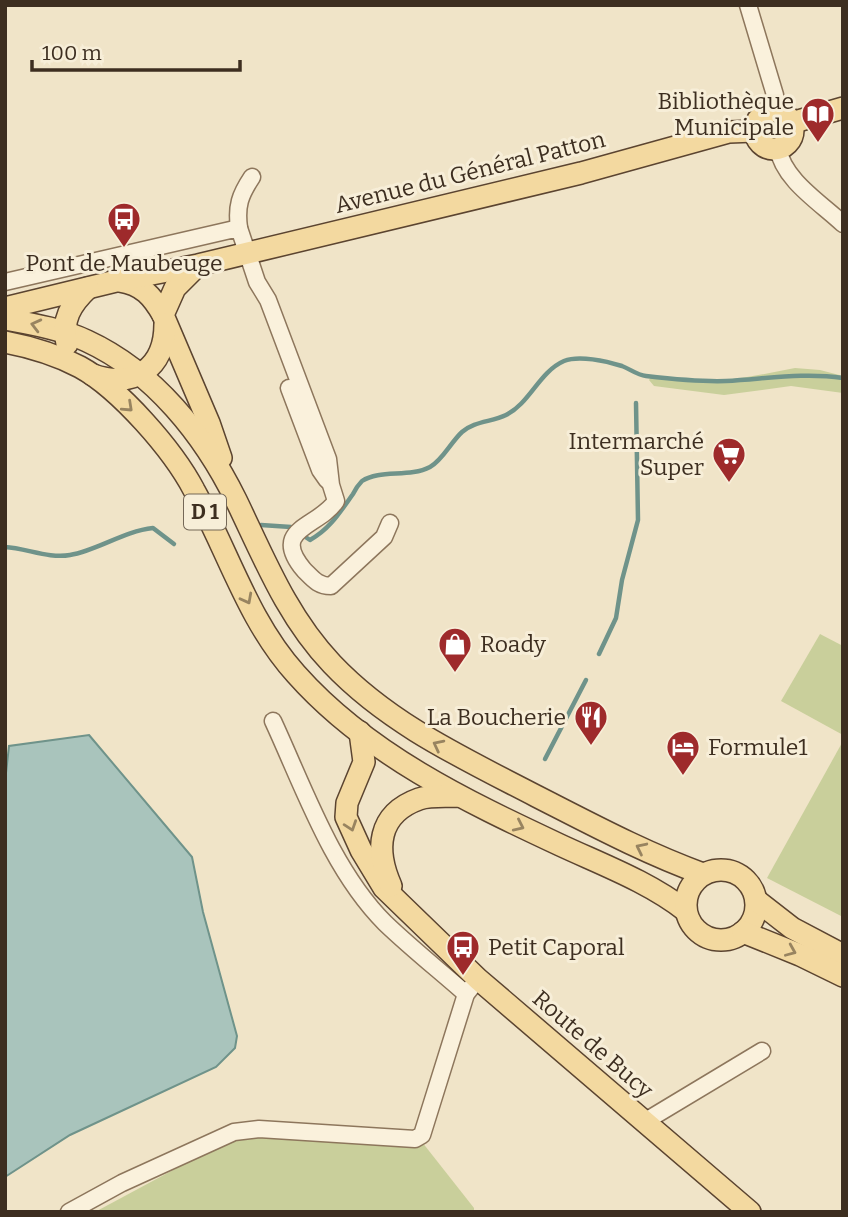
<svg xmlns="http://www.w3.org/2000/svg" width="848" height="1217" viewBox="0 0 848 1217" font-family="Bitter,serif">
	<rect width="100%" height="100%" fill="#f0e4c8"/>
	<g fill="#c9cf9b">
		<path d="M795,368L820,370L843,376V393L791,386L724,395L654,386L649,380L651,377C701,387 746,378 795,368Z"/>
		<path d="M820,634L843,646V735L781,701Z"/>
		<path d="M843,741V917L767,878Z"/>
		<path d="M242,1133L422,1142L474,1208V1212H95Z"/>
	</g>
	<path fill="#a9c4bc" stroke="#6f938a" stroke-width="2" d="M89,735L192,857L203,912L237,1036L235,1048L216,1067L70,1135L5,1177V782L9,746Z"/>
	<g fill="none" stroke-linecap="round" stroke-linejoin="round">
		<g stroke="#6f938a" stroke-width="4.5">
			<path d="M261,525L291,527"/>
			<path d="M307,538L310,540C330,529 340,512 353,494C355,490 359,484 362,481C380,469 409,478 430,467C442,461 451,442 462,432C474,421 492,422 506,415C530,403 539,372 564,361C579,355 606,361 622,366C630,369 637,375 646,376C672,379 700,382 726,381C766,379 803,372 843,378"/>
			<path d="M5,547C26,548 49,559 70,555C98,550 124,531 153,528L174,544"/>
			<path d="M599,654L616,618L622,580L638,520L636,403"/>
			<path d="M545,759L586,680"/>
		</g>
		<defs>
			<g id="minor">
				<path d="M748,5L775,95V111"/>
				<path d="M778,148C783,180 821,203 843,224"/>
				<path d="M239,228C236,206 240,195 252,177"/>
				<path d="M5,282L239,228L257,282L268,300L328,459L331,485L336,501C318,528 269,528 304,570C313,579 318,586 331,586L384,537L390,523"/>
				<path d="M289,388L320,470L327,480"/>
				<path d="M273,721C304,788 332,870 385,923C411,948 440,971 466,994"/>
				<path d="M644,1122L762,1051"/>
				<path d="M69,1212L122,1183L234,1132L259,1129L415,1139L422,1135L466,994L478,979"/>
			</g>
			<g id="major">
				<circle cx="774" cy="130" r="19"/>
				<path d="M791,123L843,108"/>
				<path d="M197,266L175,288L163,315L209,423L221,458"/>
				<path d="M120,281C142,284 153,297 163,315"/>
				<path d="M5,308L116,281L198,265L581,173L729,132L755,131"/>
				<path d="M5,319C32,324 62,329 87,341C154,372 204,435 236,500C264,558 287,617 332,664C389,724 463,758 536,796C591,824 645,853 703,874"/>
				<path d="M5,342C31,347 57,355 80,367C120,389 173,450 194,490C228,551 248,621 296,674C367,754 466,801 560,845C603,865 649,882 686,911"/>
				<path d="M67,344C61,320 71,304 88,288"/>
				<path d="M93,375C134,389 165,368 165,324"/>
				<path d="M360,732L364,762L347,803L346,817L361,850L384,888L478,979L750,1212"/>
				<circle cx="721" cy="905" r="35"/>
				<path d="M391,886C375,850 377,814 419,799C431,795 446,797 458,796"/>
				<path d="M756,900L792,928L843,955"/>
				<path d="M743,932L800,955L843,976"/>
			</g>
		</defs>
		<use href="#minor" stroke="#8d765c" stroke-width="19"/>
		<use href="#major" stroke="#5b4430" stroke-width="24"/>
		<use href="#minor" stroke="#faf1dc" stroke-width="16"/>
		<use href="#major" stroke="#f3d9a0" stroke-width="21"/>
	</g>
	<defs><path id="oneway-chevron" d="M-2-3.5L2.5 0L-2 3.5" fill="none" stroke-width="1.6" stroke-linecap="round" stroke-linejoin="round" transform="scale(1.75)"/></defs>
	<g stroke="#988460">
		<use href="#oneway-chevron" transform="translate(36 325) rotate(-166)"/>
		<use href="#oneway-chevron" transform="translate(128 407) rotate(43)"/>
		<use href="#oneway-chevron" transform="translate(247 599) rotate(62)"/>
		<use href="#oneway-chevron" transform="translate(438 745) rotate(-153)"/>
		<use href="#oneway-chevron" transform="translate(351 826) rotate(71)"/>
		<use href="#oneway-chevron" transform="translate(519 826) rotate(25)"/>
		<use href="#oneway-chevron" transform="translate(641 848) rotate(-154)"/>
		<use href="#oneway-chevron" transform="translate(791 951) rotate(23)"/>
	</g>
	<defs>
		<symbol id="library-pin" viewBox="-11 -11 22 30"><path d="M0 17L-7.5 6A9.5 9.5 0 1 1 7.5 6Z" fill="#9e2a2b" stroke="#f7eed8"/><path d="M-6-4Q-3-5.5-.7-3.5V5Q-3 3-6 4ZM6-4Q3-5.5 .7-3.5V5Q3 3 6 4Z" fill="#fff"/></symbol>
		<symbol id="bus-pin" viewBox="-11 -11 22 30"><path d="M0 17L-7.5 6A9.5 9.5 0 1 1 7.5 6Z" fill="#9e2a2b" stroke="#f7eed8"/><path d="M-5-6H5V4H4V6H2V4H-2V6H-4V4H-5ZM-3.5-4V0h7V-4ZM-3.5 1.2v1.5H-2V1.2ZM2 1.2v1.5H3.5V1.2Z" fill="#fff"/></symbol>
		<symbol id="supermarket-pin" viewBox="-11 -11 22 30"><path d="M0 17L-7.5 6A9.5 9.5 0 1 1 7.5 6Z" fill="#9e2a2b" stroke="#f7eed8"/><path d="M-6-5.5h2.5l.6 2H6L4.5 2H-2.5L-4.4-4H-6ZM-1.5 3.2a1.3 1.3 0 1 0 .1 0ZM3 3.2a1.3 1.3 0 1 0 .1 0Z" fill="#fff"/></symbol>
		<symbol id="shop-pin" viewBox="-11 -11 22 30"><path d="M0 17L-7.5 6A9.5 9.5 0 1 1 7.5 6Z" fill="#9e2a2b" stroke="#f7eed8"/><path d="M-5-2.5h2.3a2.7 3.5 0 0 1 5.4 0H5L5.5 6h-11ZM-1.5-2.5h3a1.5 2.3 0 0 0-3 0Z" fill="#fff"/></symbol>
		<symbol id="restaurant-pin" viewBox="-11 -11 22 30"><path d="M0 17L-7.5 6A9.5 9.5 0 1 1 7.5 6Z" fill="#9e2a2b" stroke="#f7eed8"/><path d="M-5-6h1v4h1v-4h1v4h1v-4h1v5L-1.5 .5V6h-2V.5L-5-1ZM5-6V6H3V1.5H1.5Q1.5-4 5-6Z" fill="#fff"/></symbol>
		<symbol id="hotel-pin" viewBox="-11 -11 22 30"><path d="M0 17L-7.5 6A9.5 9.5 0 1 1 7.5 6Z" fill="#9e2a2b" stroke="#f7eed8"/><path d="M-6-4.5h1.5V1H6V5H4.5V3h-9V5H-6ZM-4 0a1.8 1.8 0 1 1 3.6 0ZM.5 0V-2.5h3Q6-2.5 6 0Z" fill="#fff"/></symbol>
	</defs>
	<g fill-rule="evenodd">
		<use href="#library-pin" x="799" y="95" width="38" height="52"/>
		<use href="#bus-pin" x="105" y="200" width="38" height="52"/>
		<use href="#supermarket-pin" x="710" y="435" width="38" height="52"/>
		<use href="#shop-pin" x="436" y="625" width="38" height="52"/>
		<use href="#restaurant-pin" x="572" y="698" width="38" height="52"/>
		<use href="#hotel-pin" x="664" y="728" width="38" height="52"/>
		<use href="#bus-pin" x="444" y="928" width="38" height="52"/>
	</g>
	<g text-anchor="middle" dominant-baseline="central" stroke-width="6" stroke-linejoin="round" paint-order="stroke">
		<rect fill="#f7eed8" stroke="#756857" stroke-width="2" x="184" y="494.5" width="42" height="35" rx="5"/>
		<g font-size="21" font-weight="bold" fill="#3d2e20">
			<text x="205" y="512">D 1</text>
		</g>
		<g font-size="23" fill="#3d2e20" stroke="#f7eed8" text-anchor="end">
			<text x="794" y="101">Bibliothèque<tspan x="794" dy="26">Municipale</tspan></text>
			<text x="124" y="263" text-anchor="middle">Pont de Maubeuge</text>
			<text x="704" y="441">Intermarché<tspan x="704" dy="26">Super</tspan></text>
			<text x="480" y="644" text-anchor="start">Roady</text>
			<text x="566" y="717">La Boucherie</text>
			<text x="708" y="747" text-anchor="start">Formule1</text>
			<text x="488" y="947" text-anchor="start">Petit Caporal</text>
		</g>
		<g font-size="23" fill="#3d2e20" stroke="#f7eed8">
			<text transform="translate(470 172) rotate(-14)">Avenue du Général Patton</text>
			<text transform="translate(593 1044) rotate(41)">Route de Bucy</text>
		</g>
	</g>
	<rect width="848" height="1217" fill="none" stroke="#3d2e20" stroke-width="14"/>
	<path d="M32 60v10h208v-10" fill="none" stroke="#3d2e20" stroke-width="3.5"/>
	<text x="42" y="60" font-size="21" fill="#3d2e20" stroke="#f7eed8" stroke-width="5" paint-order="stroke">100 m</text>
</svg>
